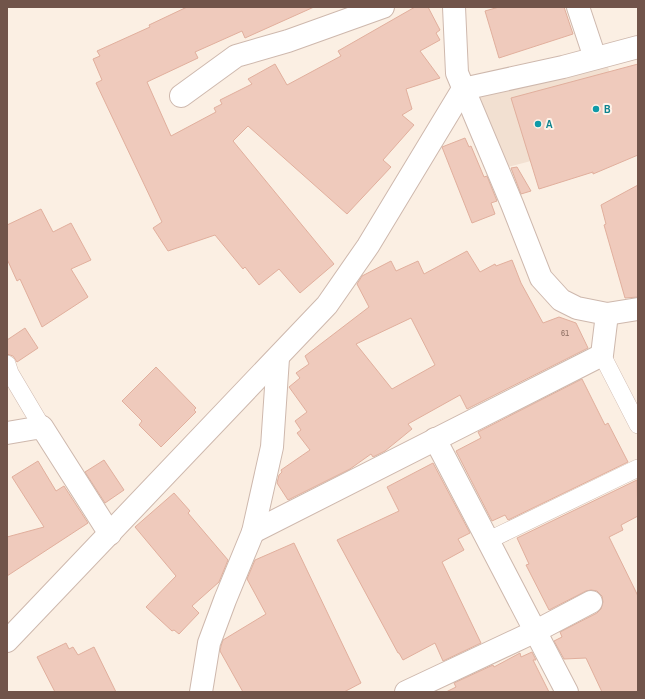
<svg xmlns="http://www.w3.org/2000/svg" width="645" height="699" viewBox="0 0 645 699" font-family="'Archivo Narrow',sans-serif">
	<rect width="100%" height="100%" fill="#fbefe3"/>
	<path fill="#f2e0d1" d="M607,63L626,136L508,167L479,96Z"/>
	<g fill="#efcabc" stroke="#e1af9d" fill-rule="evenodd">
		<path d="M187,7H314L245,38L242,31L195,52L198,58L147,82L171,136L216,112L214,108L222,104L220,100L252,84L248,79L275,64L287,85L341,56L338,51L415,7H428L440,30L436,33L440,40L420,51L440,78L406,89L412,109L402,115L414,125L383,160L391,167L347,214L248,126L233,141L334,264L300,293L279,269L259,285L245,267L243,269L215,235L168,251L153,228L162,222L96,83L102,80L93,59L100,56L97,51L150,27L149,25Z"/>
		<path d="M499,7H564L573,34L499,58L485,11Z"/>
		<path d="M638,64V155L593,174V172L539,189L511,98Z"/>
		<path d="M465,138L469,147L471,146L484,177L487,176L497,201L491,203L495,214L472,223L442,147Z"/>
		<path d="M517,167L531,191L521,194L511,168Z"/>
		<path d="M638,185V297L625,298L604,225L606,224L601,205Z"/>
		<path d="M41,209L53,232L71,223L91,260L71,269L88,297L42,327L20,279L17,281L7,259V225Z"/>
		<path d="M467,251L480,272L495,264L496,266L512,260L521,283L543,323L559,317L576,323L588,348L467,409L460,395L408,424L412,429L385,451L373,457L371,454L350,469L288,500L277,483L279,475L282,472L281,470L310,450L297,433L301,430L295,421L307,412L289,387L300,378L296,373L309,364L305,356L369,307L357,284L362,276L391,261L396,271L418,261L424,274ZM411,318L435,365L392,389L356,344Z"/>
		<path d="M25,328L38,348L17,362L13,356L7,354V340Z"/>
		<path d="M156,367L196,408L194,410L196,412L161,447L139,425L142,421L122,401Z"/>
		<path d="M582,379L605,425L608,423L628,462L508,520L505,515L492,521L456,451L481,438L478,432Z"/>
		<path d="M104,460L124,490L105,503L85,472Z"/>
		<path d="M38,461L56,491L64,486L88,523L7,576V537L44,527L12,477Z"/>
		<path d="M433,463L470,533L458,539L464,550L442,562L481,643L443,661L435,643L403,660L399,653H398L337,540L399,511L387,487Z"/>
		<path d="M637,480L638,516L621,525L623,530L609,537L638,596V692H602L586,658L564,659L554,641L562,637L560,632L597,613L601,609L603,602L602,596L597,591L591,590L586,591L549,610L526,565L529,564L517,538Z"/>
		<path d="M174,493L190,511L188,513L228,560L219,582L192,606L199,613L179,634L174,630L172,631L146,607L176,576L135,527Z"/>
		<path d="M294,543L361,683L344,692H243L220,651L221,646L223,640L266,614L247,579L255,560Z"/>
		<path d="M66,643L69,649L73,647L78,655L94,647L116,692H55L37,657Z"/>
		<path d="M532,652L536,660H533L549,692H446L456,687L454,683L493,665L494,667L520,653L521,657Z"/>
	</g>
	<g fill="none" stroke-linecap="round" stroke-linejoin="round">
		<defs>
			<g id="lane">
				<path d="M602,355L638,425"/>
				<path d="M7,364L10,373L42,427"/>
				<path d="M487,541L638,468"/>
			</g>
			<g id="street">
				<path d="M454,7L457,73L512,204L541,278L561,300L577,308L607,314L638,309"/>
				<path d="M578,7L595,58"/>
				<path d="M181,96L236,56L288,41L383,7"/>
				<path d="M7,433L42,427L110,534"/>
				<path d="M435,439L567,692"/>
				<path d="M253,532L602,355L607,314"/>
				<path d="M7,641L327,305L368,246L463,89L563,67L638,47"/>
				<path d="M201,692L209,643L225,600L253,532L272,447L278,358"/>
				<path d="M406,692L536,631L591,602"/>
			</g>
		</defs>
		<use href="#lane" stroke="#ceb8ad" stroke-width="18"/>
		<use href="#street" stroke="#ceb8ad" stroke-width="24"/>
		<use href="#lane" stroke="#fff" stroke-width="17"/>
		<use href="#street" stroke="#fff" stroke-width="22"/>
	</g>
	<g fill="#0f9aa8" stroke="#fef3e9" stroke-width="1.5">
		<circle cx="596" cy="109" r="4"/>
		<circle cx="538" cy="124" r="4"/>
	</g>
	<g text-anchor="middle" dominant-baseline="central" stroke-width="4" stroke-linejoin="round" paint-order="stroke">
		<g font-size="9" fill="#907266">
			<text x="565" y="333">61</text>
		</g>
		<g font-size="11" font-weight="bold" fill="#0d838f" stroke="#fef3e9" text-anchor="start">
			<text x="604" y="109">B</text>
			<text x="546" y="124">A</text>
		</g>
	</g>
	<rect width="645" height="699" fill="none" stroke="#71544a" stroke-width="16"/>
</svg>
